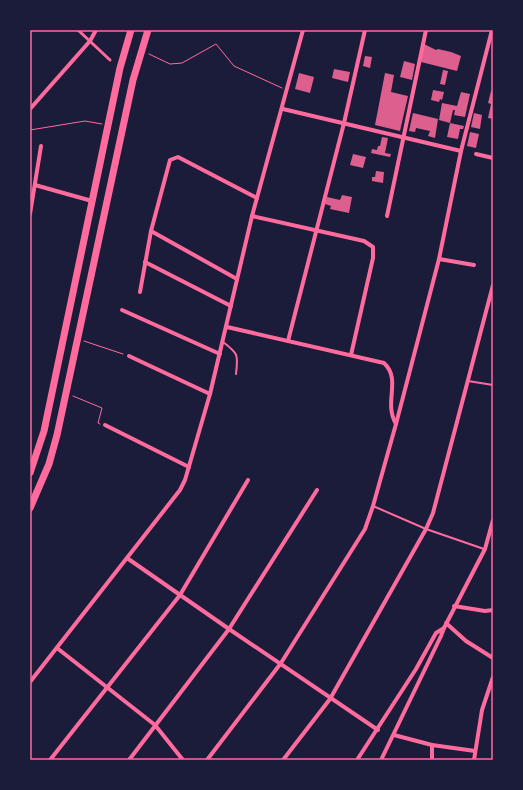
<svg xmlns="http://www.w3.org/2000/svg" width="523" height="790" viewBox="0 0 523 790" font-family="Helvetica,sans-serif">
	<rect width="100%" height="100%" fill="#1b1b3a"/>
	<g fill="#dd5f8e">
		<path d="M424,44L436,50L438,49L451,52L461,56L457,71L421,62Z"/>
		<path d="M365,56L372,57L370,68L363,66Z"/>
		<path d="M404,61L415,64L412,80L400,77Z"/>
		<path d="M334,69L350,72L348,82L332,78Z"/>
		<path d="M443,70L448,71L445,85L440,84Z"/>
		<path d="M299,73L314,77L310,93L295,89Z"/>
		<path d="M385,73L394,75L391,92L408,96L400,131L375,125Z"/>
		<path d="M433,90L444,92L442,100L440,99L439,102L431,100Z"/>
		<path d="M491,91L493,92V119L488,118L491,104L488,103Z"/>
		<path d="M461,92L470,94L465,117L454,115L455,110H453L450,123L464,126L463,129H460L458,139L447,137L450,123L439,120L442,103L457,106Z"/>
		<path d="M413,113L438,119L435,138L428,136L430,131L416,128L415,132L409,131Z"/>
		<path d="M474,113L482,115L480,129L471,127Z"/>
		<path d="M470,132L479,134L476,148L467,146Z"/>
		<path d="M382,137L388,138L385,153L391,154L390,157L371,153L372,149L377,150L378,146H380Z"/>
		<path d="M353,154L366,157L363,168L350,165Z"/>
		<path d="M376,171L384,172L383,183L372,181V177H375Z"/>
		<path d="M342,195L352,197L349,213L330,209L331,206L325,204L327,197L340,200Z"/>
	</g>
	<g fill="none" stroke-linecap="round" stroke-linejoin="round">
		<g stroke="#ff6b9d" stroke-width="1">
			<path d="M149,54L170,64L182,63L216,44L234,66L282,88"/>
			<path d="M30,130L85,121L102,124"/>
			<path d="M84,341L123,354"/>
			<path d="M73,396L102,408L98,423L100,424"/>
		</g>
		<g stroke="#ff6b9d" stroke-width="2">
			<path d="M223,342C239,354 238,355 236,374"/>
			<path d="M468,381L493,385"/>
			<path d="M373,506L426,529L484,549"/>
		</g>
		<path stroke="#ff6b9d" stroke-width="3" d="M78,30L110,60"/>
		<g stroke="#ff6b9d" stroke-width="4">
			<path d="M30,109L90,41L96,30"/>
			<path d="M283,109L461,151"/>
			<path d="M476,154L493,158"/>
			<path d="M35,185L92,201"/>
			<path d="M30,214L41,146"/>
			<path d="M252,216L364,241L373,247V258L351,355"/>
			<path d="M387,216L426,30"/>
			<path d="M151,231L237,279"/>
			<path d="M439,259L474,265"/>
			<path d="M145,262L231,306"/>
			<path d="M140,292L151,231L170,160L178,157L257,198"/>
			<path d="M122,310L220,354"/>
			<path d="M227,327L384,363C402,380 383,402 396,424"/>
			<path d="M288,341L344,123L365,30"/>
			<path d="M129,356L210,394"/>
			<path d="M105,425L189,467"/>
			<path d="M127,558L229,629L378,730"/>
			<path d="M454,606L485,611L493,610"/>
			<path d="M446,623L466,641L493,658"/>
			<path d="M57,648L155,725L183,760"/>
			<path d="M30,682L180,490L185,480L210,394L252,216L303,30"/>
			<path d="M394,735L432,745L475,751"/>
			<path d="M50,760L180,595L248,480"/>
			<path d="M129,760L229,629L317,490"/>
			<path d="M207,760L281,663L365,529L373,506L396,424L439,259L461,151L492,30"/>
			<path d="M283,760L330,699L426,529L433,513L493,285"/>
			<path d="M357,760L416,669L436,633L444,628L485,549L493,520"/>
			<path d="M381,760L441,636L444,628"/>
			<path d="M432,760V745"/>
			<path d="M474,760L482,710L493,677"/>
		</g>
		<g stroke="#ff6b9d" stroke-width="7">
			<path d="M30,473L44,431L120,68L131,30"/>
			<path d="M30,508L49,464L57,435L133,80L148,30"/>
		</g>
	</g>
	<rect width="523" height="790" fill="none" stroke="#1b1b3a" stroke-width="62"/>
	<rect x="31" y="31" width="461" height="728" fill="none" stroke="#ff6b9d" stroke-width="1.5"/>
</svg>
